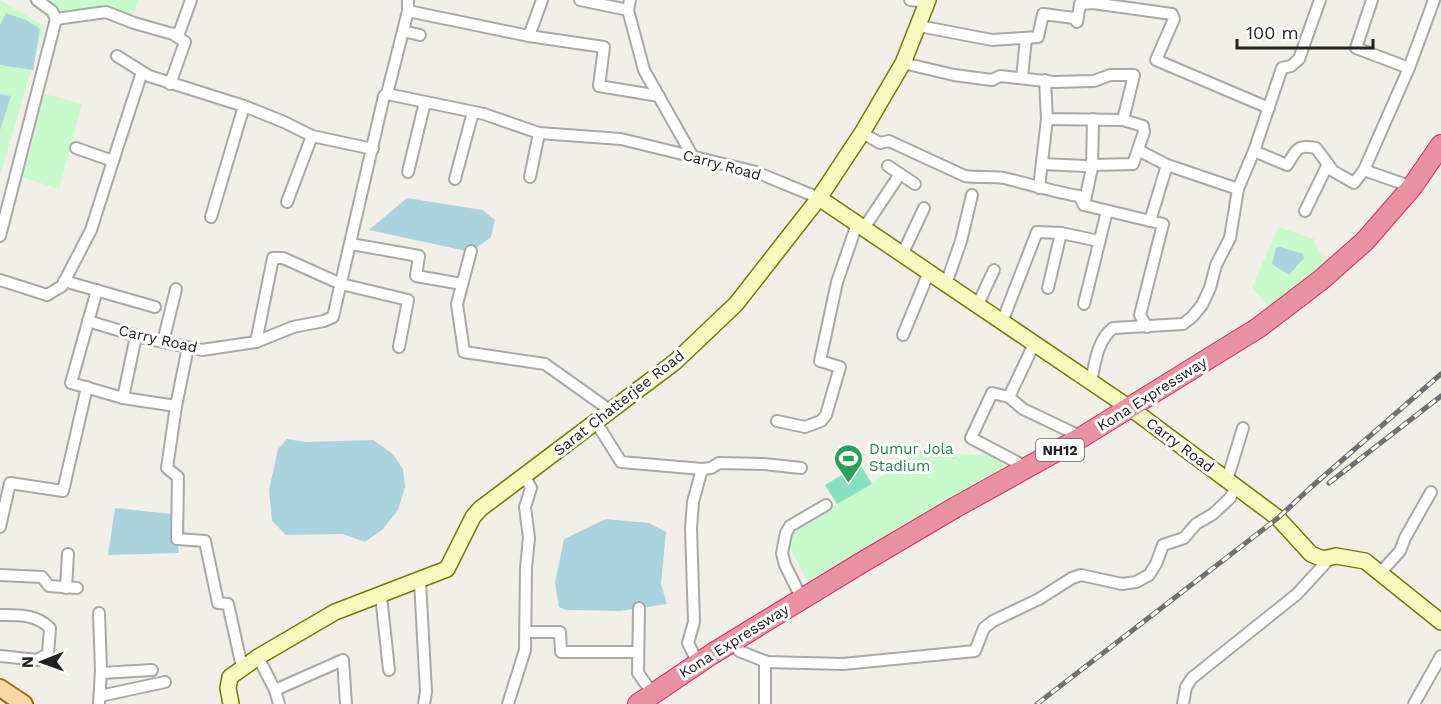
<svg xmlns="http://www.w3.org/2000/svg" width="1441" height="704" viewBox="0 0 1441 704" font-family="'Work Sans',sans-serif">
	<rect width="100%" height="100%" fill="#f2efe9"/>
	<g fill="#c8facc">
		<path d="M0,0L44,26L0,176Z"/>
		<path d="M37,0H139L132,16L106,6L58,12Z"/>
		<path d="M45,94L82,104L59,189L22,177L21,172L42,97Z"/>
		<path d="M1278,227L1314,239C1317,255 1323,257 1337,265L1273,311L1252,288Z"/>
		<path d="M929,446L944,453L1006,456L1026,468L811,589L785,537Z"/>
	</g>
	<path fill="#88e0be" d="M860,464L872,484L837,504L825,485Z"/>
	<g fill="#aad3df">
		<path d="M6,13L26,20L40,29L33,70L0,65V25Z"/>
		<path d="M0,94L11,96L0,130Z"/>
		<path d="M407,198L482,210L495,220L491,237L471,252L369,230Z"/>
		<path d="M1280,247L1303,254L1304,258L1289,275L1272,264L1276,248Z"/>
		<path d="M287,439L306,442L373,440L393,454L403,469L405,487L398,510L382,530L365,542L343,534L286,535L272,521L269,490L278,449Z"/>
		<path d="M115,508L173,514L179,553L108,555Z"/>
		<path d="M606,519L649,523L666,532L661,584L667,604L620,611L566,610L559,607L555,583L564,539Z"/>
	</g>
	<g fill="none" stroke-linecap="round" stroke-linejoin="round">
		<defs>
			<g id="street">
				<path d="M580,0L628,10"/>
				<path d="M630,0L628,10L644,70L693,157"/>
				<path d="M910,0L928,2"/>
				<path d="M408,11L529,36L542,0"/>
				<path d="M56,19L106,12L134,23L173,34L179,33L191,0"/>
				<path d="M919,26L992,40L1038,37L1043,14L1074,18L1077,22L1080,4L1093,3L1172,14L1174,19L1156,60L1269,108"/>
				<path d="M403,31L420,35"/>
				<path d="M529,36L604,47L599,86L659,96"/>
				<path d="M117,56L149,76L244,106L284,122L312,136L373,149"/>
				<path d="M903,63L954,75L992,80L1000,76L1054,82L1094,81L1110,75H1134L1123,120"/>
				<path d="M1409,68L1434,0"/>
				<path d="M1022,78L1026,38"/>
				<path d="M1045,80L1047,119L1123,120L1143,126L1144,132L1133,164L1092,165"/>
				<path d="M170,84L185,42L173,34"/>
				<path d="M387,94L408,11V0"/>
				<path d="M862,133L880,143L889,141L965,176C978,178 990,176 1004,178C1029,184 1054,192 1079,196L1084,205"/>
				<path d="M1138,150L1167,165L1238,189"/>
				<path d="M1254,151L1287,165C1297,150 1296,144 1316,148L1333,171L1354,183L1364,170L1409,68L1356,48L1372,0"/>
				<path d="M113,161L142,72"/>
				<path d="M1042,164L1085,166L1092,168L1084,205L1163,224L1140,315L1147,327"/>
				<path d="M1092,168L1093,119"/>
				<path d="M1364,170L1412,187"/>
				<path d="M408,172L425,102"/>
				<path d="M900,174L915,184"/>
				<path d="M530,177L539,133"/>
				<path d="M455,179L473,112"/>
				<path d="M1039,188L1047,119"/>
				<path d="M287,202L312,136"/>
				<path d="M1305,211L1328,164"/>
				<path d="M211,217L244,106"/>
				<path d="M1150,221L1167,165"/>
				<path d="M864,228L900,174L888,166"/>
				<path d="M0,236L56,19L52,11L37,0"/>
				<path d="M351,244L419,256L416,276L462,284"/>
				<path d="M471,251L457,304L464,352L545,364L611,411"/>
				<path d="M902,255L924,208"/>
				<path d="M0,280L47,295L62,286L91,230L113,161L76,148"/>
				<path d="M64,281L155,307"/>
				<path d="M946,284L961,241L972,195"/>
				<path d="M1048,288L1061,233L1099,241"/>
				<path d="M97,290L71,383L123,398L136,336"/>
				<path d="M1084,304L1107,211"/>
				<path d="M977,306L994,270"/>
				<path d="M88,321L144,338L202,350L256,342L293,327L324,321L333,317L384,96L387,94L484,114L539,133L621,139L756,172L819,198"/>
				<path d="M1002,322L1037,232L1061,233"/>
				<path d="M903,335L929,272"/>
				<path d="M163,342L176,289"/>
				<path d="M256,342L273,258H283L341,284L408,300L399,347"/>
				<path d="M1091,382C1095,363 1097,341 1113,328L1183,324L1192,317L1202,305L1210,288L1216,265L1230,238L1238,189L1254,151L1282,68L1291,66L1299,59L1320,0"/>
				<path d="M1009,397L1023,409L1082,437"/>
				<path d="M123,398L176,406L188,347"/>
				<path d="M176,406L167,468L178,477L177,539L205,541L218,603L228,604L242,667"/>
				<path d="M777,421L805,427L821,421L826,415L840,367L820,361L837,282L857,224"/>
				<path d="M596,422L621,462L702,469L711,468L719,463L764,464L801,468"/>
				<path d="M1028,468L971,438L992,393L1009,397L1034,344"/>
				<path d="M1227,480L1243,428"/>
				<path d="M0,527L10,483L63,491L87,387"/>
				<path d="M1381,572L1400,551L1405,538L1431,492"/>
				<path d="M0,575L42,577L49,586L77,588"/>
				<path d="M420,581L426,692L424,704"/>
				<path d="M66,588L68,554"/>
				<path d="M381,596L389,670"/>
				<path d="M802,599L785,565L782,553L786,533L790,526L826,505"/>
				<path d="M639,608L638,673L653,694"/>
				<path d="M99,613L101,670L99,704"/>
				<path d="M0,615C19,615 36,614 50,628L48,654L37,660L0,656"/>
				<path d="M527,632H560L561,652H638"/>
				<path d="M739,651L767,662L843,664L975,651L984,628L993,621L1039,599L1072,578L1081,575L1122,584L1136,582L1149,575L1156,564L1163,545L1184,538L1196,524L1213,514L1230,498L1236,487"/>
				<path d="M258,657L275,690L343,660L346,704"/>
				<path d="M698,663L688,643L694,622L691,528L693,502L702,469"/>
				<path d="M101,673L152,670"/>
				<path d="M275,690L279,704"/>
				<path d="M100,696L165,682"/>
				<path d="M508,704L525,650L526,568L529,538L525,507L531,488L524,475"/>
				<path d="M765,704V661"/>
				<path d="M1183,704L1186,687L1192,678L1297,594L1331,557"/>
				<path d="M1414,704L1441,656"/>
			</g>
			<g id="secondary">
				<path d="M819,198L1137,413L1278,518L1311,554L1323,559L1336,556L1365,561L1441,622"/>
				<path d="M231,704L228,688L230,677L258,657L335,612L447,569L473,517L480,509L675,362L736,304L819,198L862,133L903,63L928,0"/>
			</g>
			<path id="primary" d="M0,688L24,704"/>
			<path id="highway" d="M638,704L712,654L861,563L956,507L1082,437L1258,328L1321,280L1365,241L1412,187L1441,145"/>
		</defs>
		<use href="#street" stroke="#a9a9a9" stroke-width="14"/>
		<use href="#secondary" stroke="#707d05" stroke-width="18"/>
		<use href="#primary" stroke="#a06b00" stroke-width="20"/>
		<use href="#highway" stroke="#dc2a67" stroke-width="22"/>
		<use href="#street" stroke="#fff" stroke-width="10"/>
		<use href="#secondary" stroke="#f7fabf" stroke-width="15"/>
		<use href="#primary" stroke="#fcd6a4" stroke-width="16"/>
		<use href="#highway" stroke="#e892a2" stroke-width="20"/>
		<defs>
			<g id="rail">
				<path d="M1329,483L1441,396"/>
				<path d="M1037,704L1278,518L1309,489L1441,374"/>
			</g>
		</defs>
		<use href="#rail" stroke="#707070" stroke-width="5"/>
		<use href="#rail" stroke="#fff" stroke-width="3" stroke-dasharray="9" stroke-linecap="butt"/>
	</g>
	<defs>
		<symbol id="stadium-pin" viewBox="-11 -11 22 30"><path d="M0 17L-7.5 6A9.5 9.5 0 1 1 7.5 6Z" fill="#2e9e5b" stroke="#fff"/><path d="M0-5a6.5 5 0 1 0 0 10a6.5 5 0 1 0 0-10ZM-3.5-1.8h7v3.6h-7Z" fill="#fff"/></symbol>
	</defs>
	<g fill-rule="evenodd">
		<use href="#stadium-pin" x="832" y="442" width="33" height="45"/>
	</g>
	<g text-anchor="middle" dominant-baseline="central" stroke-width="6" stroke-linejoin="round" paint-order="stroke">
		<rect fill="#fff" stroke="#646464" stroke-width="1.5" x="1036" y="439" width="48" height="22" rx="4.5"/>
		<g font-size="14" font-weight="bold" fill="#222">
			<text x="1060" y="450">NH12</text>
		</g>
		<g font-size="15" fill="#222" stroke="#fff">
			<text transform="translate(722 165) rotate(15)">Carry Road</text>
			<text transform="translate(158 339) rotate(13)">Carry Road</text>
			<text transform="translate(1152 394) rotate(-32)">Kona Expressway</text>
			<text transform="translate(619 403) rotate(-38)">Sarat Chatterjee Road</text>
			<text transform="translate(1180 445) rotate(37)">Carry Road</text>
			<text transform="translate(734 641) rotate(-32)">Kona Expressway</text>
		</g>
		<g font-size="15" fill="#27864d" stroke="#fff" text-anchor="start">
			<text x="869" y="449">Dumur Jola<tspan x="869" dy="17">Stadium</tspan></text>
		</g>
	</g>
	<g transform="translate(42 662) rotate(269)" stroke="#ffffff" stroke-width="4.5" paint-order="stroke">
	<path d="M0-4.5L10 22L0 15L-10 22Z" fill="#222222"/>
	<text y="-9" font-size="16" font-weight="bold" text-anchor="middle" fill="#222222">N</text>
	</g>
	<path d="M1237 39v9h136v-9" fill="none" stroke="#222222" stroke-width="3"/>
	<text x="1246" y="39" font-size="18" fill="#222222" stroke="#ffffff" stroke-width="4.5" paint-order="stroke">100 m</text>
</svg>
